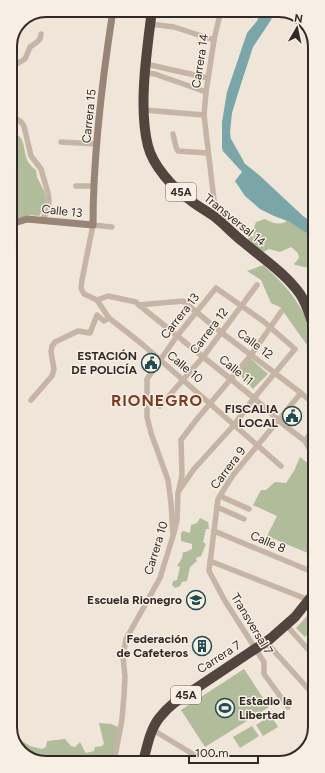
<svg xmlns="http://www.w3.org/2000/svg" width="325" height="773" viewBox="0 0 325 773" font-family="Figtree,sans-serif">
	<rect width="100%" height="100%" fill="#efe5d8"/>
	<g fill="#b0bc9a">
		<path d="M10,131C13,133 16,134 19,136C28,144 20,159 36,170L37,177L45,193L47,204L39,216L30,215L11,220Z"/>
		<path d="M265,219C272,223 280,226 287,221L293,222L314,239V269L295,265L294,264L299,258C299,253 295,250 291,247L280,252L269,249L261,253L246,243L250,236L254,237V228L256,222Z"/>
		<path d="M263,265C290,288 314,318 314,355L280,307L271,303L261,280L247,271Z"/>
		<path d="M249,357L268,374L253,389L238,373Z"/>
		<path d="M300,457L314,468L315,556L267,536L277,516L253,505L261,490H266L275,482L286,483L294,471Z"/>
		<path d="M200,518L208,522L209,529H206L203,542L206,544L201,556L196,558L197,561L190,567L187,581L182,582L180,586L175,588L172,585L173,581L177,580L180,567L177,566L182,558L183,552H186L192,549V544L181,541V533L183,531L190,533L191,525L197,523Z"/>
		<path d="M309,614L315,618V627L305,637L296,628Z"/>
		<path d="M244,669L269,707L205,747L181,710Z"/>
		<path d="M271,715L278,727L263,736L256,725Z"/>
		<path d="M99,723L111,724L118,727L119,732L111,762L44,763L24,755L12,738L19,739L30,746L42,749L46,747L47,741L65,739L71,746L75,747L80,742L85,752L86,753L94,751L95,747L102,746L104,744Z"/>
		<path d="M252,726L259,736L240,748L233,737Z"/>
	</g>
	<g fill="#7aa6a9">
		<path d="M261,10H274L271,20L253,47L240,87L232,113L230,132L232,149L239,159L259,175L303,216L314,224V238L290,222L274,216L260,209L245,196L235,181L242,172L222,150L224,149H222V122L227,92L247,33L257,21Z"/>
		<path d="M315,725L308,749L290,761H287L297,751Z"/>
	</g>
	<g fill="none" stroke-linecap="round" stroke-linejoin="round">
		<path stroke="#7aa6a9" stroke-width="8" d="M227,140L240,163"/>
		<g stroke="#c6b5a6" stroke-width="5.5">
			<path d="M150,24L174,27L214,40"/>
			<path d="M146,64L208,78"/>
			<path d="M10,68L25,59L30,47L37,42L40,39L41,34"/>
			<path d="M146,73L155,74L206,92"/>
			<path d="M144,110L204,115"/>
			<path d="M10,114L21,122L24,126L31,156L41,169L48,193L49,201L48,210L42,220"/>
			<path d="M173,134L176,147L178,151L207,153"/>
			<path d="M61,142L96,144"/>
			<path d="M76,186H93"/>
			<path d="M216,217L204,115L206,92L214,40L221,10"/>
			<path d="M97,300L108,296L136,302L139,305L254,398L284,425L305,441L314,457"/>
			<path d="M97,300L109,318L142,344L281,466"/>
			<path d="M97,300L84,294L81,288L82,280L93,225L112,227"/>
			<path d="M139,305L183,301L222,333L301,393L314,404"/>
			<path d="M31,400L52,376L54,369L51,352L52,346L55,342L78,331L90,333L97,315L104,321L109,318"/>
			<path d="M160,406L203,357L257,285"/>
			<path d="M305,441L314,428"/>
			<path d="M179,489L182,475L181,440L197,419L251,355L281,312"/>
			<path d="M220,496L249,509"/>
			<path d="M217,507L244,519"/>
			<path d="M214,531L315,573"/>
			<path d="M210,561L309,600"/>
			<path d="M286,625L315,657"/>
			<path d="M266,642L311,692"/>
			<path d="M288,707L264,674V662L225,601L209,571L218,499L233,475L301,393"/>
			<path d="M153,730L206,762"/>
			<path d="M114,762L122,719L124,696L125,677L123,656L126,639L160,578L173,536L177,521L178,492L194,469L234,425L254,398L295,349L263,321L216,288L177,336L147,379V417L151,433L168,480L171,503L173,536"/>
		</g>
		<path stroke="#998577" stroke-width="7" d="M11,224L27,219L93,225C93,154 102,81 113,10"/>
		<g stroke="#52453e" stroke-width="10">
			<path d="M152,10C147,50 138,107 148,146C153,166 173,188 190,200C197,206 207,211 215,217C224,224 233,234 242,241C262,258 285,273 300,294C307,304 310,317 314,328"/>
			<path d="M143,762C147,747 150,729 160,717C164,712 169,707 174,703L270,639L295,617L315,592"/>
		</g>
	</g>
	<defs>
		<symbol id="civic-ring" viewBox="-11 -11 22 22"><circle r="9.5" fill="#f7efe4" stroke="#1f4b50" stroke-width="1.5"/><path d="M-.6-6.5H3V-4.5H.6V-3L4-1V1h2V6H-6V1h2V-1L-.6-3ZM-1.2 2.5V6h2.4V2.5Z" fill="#1f4b50"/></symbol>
		<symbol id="school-ring" viewBox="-11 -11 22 22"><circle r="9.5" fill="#f7efe4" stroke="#1f4b50" stroke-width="1.5"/><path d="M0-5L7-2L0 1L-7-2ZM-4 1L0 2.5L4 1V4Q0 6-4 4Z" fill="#1f4b50"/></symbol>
		<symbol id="building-ring" viewBox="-11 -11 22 22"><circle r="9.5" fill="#f7efe4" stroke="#1f4b50" stroke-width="1.5"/><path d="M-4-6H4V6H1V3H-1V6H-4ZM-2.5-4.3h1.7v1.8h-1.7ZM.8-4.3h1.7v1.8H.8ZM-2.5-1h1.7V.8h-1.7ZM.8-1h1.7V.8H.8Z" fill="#1f4b50"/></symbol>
		<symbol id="stadium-ring" viewBox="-11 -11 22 22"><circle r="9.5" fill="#f7efe4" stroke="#1f4b50" stroke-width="1.5"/><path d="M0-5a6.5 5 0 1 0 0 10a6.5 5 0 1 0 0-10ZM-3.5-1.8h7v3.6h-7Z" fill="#1f4b50"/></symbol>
	</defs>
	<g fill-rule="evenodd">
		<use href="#civic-ring" x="140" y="352" width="22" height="22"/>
		<use href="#civic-ring" x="281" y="405" width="22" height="22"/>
		<use href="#school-ring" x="185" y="589" width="22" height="22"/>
		<use href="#building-ring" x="191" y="635" width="22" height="22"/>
		<use href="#stadium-ring" x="214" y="697" width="22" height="22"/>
	</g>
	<g text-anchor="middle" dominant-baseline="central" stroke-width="3" stroke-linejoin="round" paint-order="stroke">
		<g fill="#f7efe4" stroke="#6d655f" stroke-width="1">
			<rect x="166" y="183" width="30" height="18" rx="3"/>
			<rect x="171" y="686" width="30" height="18" rx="3"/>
		</g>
		<g font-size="11" font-weight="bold" fill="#322a26">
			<text x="181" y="192">45A</text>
			<text x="186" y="695">45A</text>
		</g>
		<g font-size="12" fill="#322a26" stroke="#f7efe4">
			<text transform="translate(200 61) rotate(-81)">Carrera 14</text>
			<text transform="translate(89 116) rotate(-84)">Carrera 15</text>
			<text transform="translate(62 211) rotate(6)">Calle 13</text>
			<text transform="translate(235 220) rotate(39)">Transversal 14</text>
			<text transform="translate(180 316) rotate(-52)">Carrera 13</text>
			<text transform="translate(209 331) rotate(-53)">Carrera 12</text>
			<text transform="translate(255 344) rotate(37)">Calle 12</text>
			<text transform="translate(185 367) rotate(40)">Calle 10</text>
			<text transform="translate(236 370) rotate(39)">Calle 11</text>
			<text transform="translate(228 468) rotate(-53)">Carrera 9</text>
			<text transform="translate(268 542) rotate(23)">Calle 8</text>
			<text transform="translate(156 548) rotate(-73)">Carrera 10</text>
			<text transform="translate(252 624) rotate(59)">Transversal 7</text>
			<text transform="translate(219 657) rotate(-33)">Carrera 7</text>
		</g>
		<g font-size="12" font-weight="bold" fill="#322a26" stroke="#f7efe4" text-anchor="end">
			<text x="137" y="356">ESTACIÓN<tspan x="137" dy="14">DE POLICÍA</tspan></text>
			<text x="278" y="409">FISCALIA<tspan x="278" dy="14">LOCAL</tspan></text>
			<text x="182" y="600">Escuela Rionegro</text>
			<text x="188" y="639">Federación<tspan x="188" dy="14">de Cafeteros</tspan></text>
			<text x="239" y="701" text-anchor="start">Estadio la<tspan x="239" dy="14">Libertad</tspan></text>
		</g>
		<g font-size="16" font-weight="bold" letter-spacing="1" fill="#7b3c25" stroke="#f7efe4">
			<text x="157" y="400">RIONEGRO</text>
		</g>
	</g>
	<path d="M0 0H325V773H0ZM46 17H279A29 29 0 0 1 308 46V727A29 29 0 0 1 279 756H46A29 29 0 0 1 17 727V46A29 29 0 0 1 46 17Z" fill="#f7efe4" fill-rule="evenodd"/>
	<path fill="none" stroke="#322a26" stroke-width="2" d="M46 17H279A29 29 0 0 1 308 46V727A29 29 0 0 1 279 756H46A29 29 0 0 1 17 727V46A29 29 0 0 1 46 17Z"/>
	<g transform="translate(297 28) rotate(9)" stroke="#f7efe4" stroke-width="3" paint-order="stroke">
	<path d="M0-3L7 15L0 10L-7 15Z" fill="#322a26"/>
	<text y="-6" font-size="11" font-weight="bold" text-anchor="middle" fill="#322a26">N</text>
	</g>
	<path d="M189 757v6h69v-6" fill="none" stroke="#322a26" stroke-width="2"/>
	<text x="195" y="757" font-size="12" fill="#322a26" stroke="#f7efe4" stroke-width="3" paint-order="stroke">100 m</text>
</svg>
